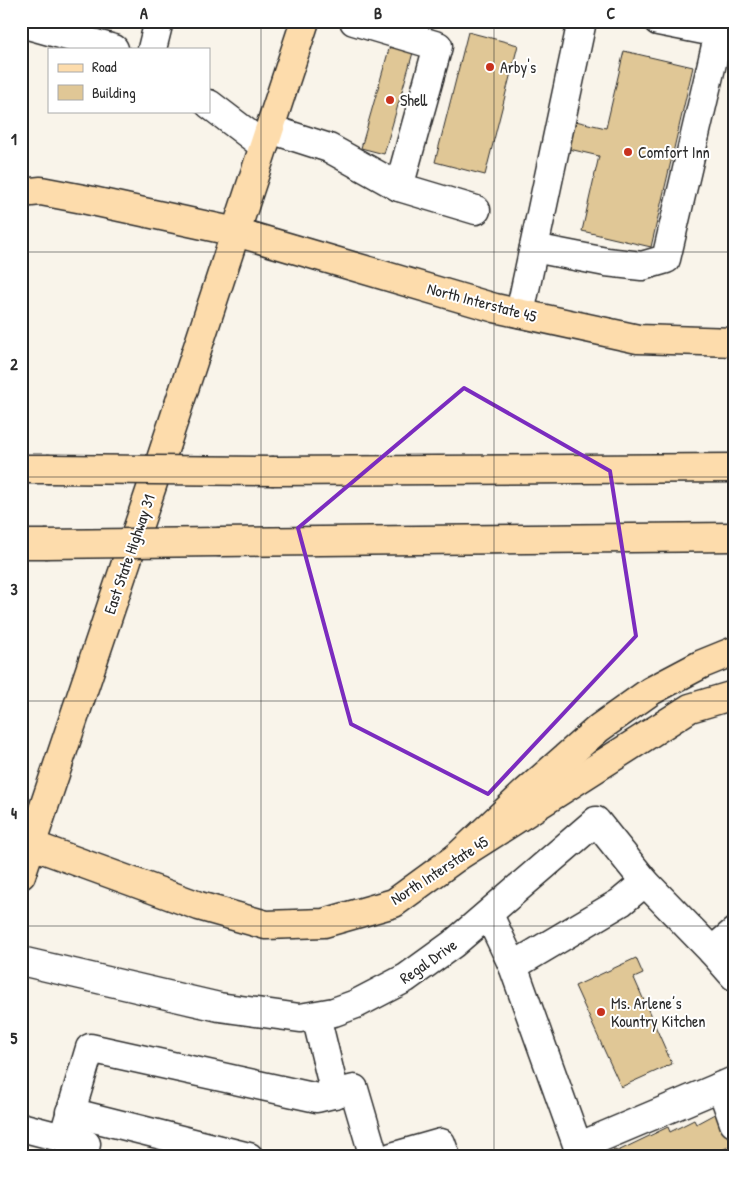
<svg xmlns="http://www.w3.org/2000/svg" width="755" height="1178" viewBox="0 0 755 1178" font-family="'Patrick Hand',sans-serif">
	<rect width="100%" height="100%" fill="#f9f4ea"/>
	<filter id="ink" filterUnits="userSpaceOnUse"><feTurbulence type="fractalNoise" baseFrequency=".02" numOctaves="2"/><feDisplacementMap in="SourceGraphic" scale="10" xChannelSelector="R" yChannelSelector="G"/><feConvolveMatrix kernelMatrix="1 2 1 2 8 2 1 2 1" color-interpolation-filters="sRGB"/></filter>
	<g filter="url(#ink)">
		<g fill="#e0c796" stroke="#2b2b2b">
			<path d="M468,32L518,45L485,175L435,162Z"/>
			<path d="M391,42L414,49L384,154L361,148Z"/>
			<path d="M624,51L693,67L651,247L582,231L599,156L565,148L571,120L606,128Z"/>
			<path d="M636,958L643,974L634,978L672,1064L621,1087L575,986Z"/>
			<path d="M722,1110L734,1144L708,1157H612L613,1150L618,1151L668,1127L670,1132L694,1120L696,1124Z"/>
		</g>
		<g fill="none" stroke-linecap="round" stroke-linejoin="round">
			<defs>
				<g id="minor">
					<path d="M354,21L438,46L399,187L476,210"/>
					<path d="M21,23L114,49"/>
					<path d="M152,49L159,21"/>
					<path d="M209,104L264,146"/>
					<path d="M270,129L329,148L399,187"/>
					<path d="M534,248L606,262L642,266L666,259L719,33L658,21"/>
					<path d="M520,313L582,21"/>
					<path d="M489,915L513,966L578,1147L734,1081"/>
					<path d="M712,951L734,932"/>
					<path d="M21,961L219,1007L300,1018L334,1012L356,1004L406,978L453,944L596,821L645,882L712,951L734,976"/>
					<path d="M513,966L621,902L645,882"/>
					<path d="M316,1016L335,1094"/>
					<path d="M721,1086L734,1123"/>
					<path d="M70,1112L249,1157"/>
					<path d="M21,1127L86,1144L83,1157"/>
					<path d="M63,1138L90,1048L317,1098L354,1089L374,1157"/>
					<path d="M392,1157L441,1143L446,1157"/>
				</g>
				<g id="major">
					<path d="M236,232L495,308L638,339L734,342"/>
					<path d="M32,845L199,906L266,925L324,923L394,903L457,857L690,708L734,695"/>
					<path d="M21,875L163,453L305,21"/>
				</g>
				<g id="highway">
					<path d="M21,193L41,191L83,199L236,232"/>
					<path d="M21,469H47"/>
					<path d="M274,471L734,468"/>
					<path d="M220,542L734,537"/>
					<path d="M21,544H45"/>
					<path d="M21,839L32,845"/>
					<path d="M457,857L526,792L599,728L651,691L702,664L734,651"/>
				</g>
			</defs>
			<use href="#minor" stroke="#2b2b2b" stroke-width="31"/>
			<use href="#major" stroke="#2b2b2b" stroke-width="31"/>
			<use href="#highway" stroke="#2b2b2b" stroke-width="31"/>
			<use href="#minor" stroke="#fff" stroke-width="28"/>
			<use href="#major" stroke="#fddcac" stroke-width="28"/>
			<use href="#highway" stroke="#fddcac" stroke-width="28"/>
			<defs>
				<g id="highway-bridge">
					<path d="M47,469L274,471"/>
					<path d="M45,544L220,542"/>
				</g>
			</defs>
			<use href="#highway-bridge" stroke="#2b2b2b" stroke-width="31" stroke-linecap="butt"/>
			<use href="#highway-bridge" stroke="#fddcac" stroke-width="28"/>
		</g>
	</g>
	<path fill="none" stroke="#7b2cbf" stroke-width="4" stroke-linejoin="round" d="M464,388L610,471L636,636L488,794L351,724L298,528Z"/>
	<path fill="none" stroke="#2b2b2b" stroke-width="1" stroke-opacity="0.55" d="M261,21V1157M494,21V1157M21,252H734M21,477H734M21,701H734M21,926H734"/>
	<g fill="#c8321e" stroke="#fff" stroke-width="2">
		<circle cx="490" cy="67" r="5"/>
		<circle cx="390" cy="100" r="5"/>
		<circle cx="628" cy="152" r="5"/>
		<circle cx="601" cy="1012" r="5"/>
	</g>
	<g text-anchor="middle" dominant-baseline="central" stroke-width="4" stroke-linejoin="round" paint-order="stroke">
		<g font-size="16" fill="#2b2b2b" stroke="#fff" text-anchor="start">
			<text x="500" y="67">Arby's</text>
			<text x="400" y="100">Shell</text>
			<text x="638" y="152">Comfort Inn</text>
			<text x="611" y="1003">Ms. Arlene’s<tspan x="611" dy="18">Kountry Kitchen</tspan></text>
		</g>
		<g font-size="16" fill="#2b2b2b" stroke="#fff">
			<text transform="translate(482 302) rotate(15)">North Interstate 45</text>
			<text transform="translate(129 554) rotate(-71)">East State Highway 31</text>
			<text transform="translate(439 870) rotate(-33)">North Interstate 45</text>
			<text transform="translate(428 961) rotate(-35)">Regal Drive</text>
		</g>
	</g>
	<rect width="755" height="1178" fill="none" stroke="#fff" stroke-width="55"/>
	<rect x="48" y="48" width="162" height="65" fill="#ffffff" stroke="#aaaaaa"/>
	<rect x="58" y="64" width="25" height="8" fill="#fddcac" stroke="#aaaaaa"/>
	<text x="92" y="72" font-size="15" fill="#2b2b2b">Road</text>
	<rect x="58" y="85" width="25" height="15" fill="#e0c796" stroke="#aaaaaa"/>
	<text x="92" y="98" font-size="15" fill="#2b2b2b">Building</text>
	<rect x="28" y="28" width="700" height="1122" fill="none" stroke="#2b2b2b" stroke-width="2"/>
	<g font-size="16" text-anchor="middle" font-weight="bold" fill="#2b2b2b">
		<text x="144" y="19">A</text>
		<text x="378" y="19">B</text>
		<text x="611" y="19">C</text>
		<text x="14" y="145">1</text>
		<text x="14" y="370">2</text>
		<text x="14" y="595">3</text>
		<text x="14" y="819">4</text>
		<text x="14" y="1044">5</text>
	</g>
</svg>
